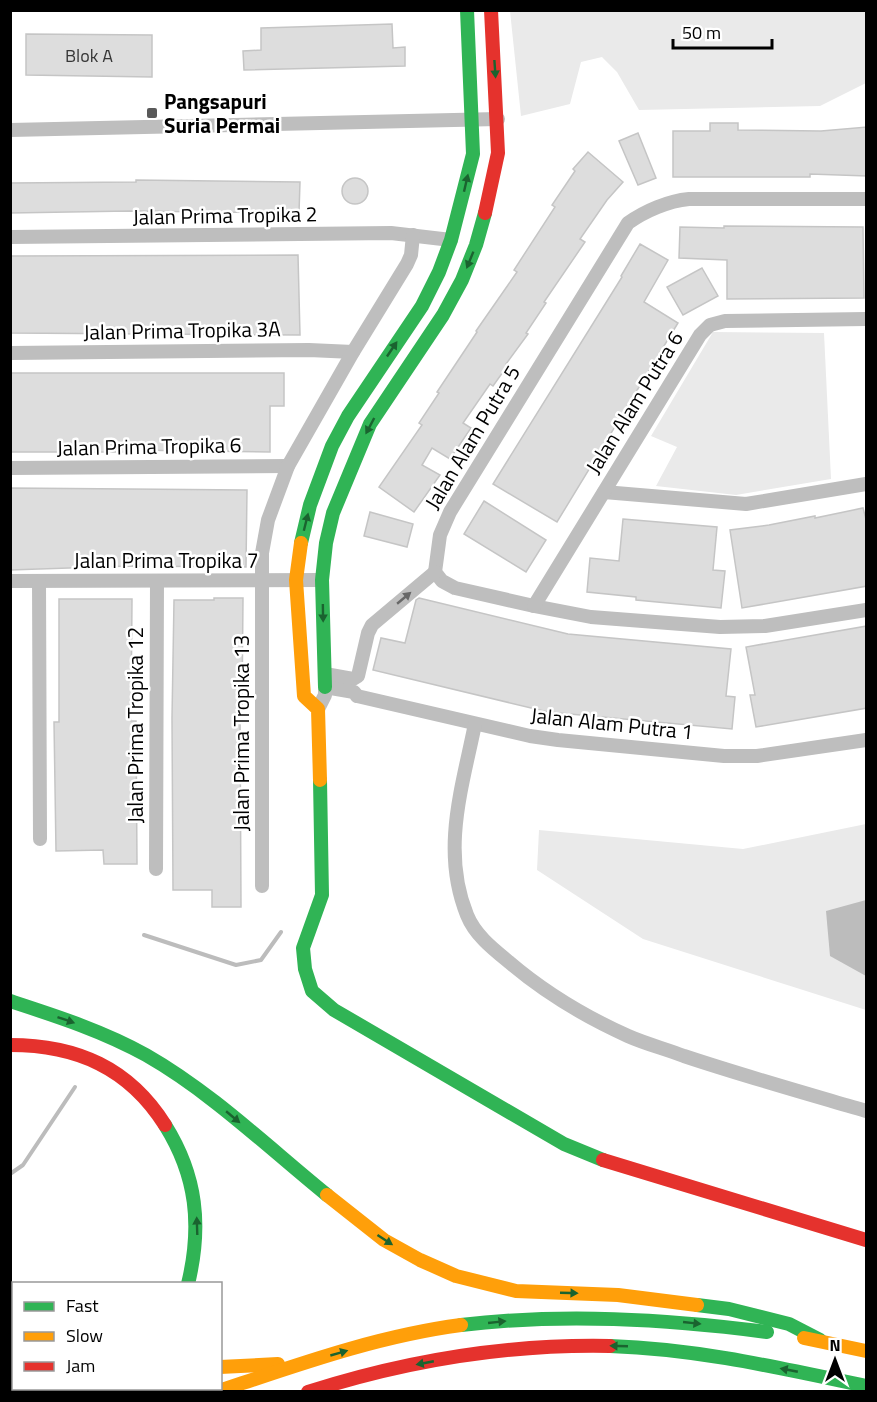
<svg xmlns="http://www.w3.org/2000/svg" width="877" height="1402" viewBox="0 0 877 1402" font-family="'Titillium Web',sans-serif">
	<rect width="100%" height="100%" fill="#fff"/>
	<g fill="#eaeaea">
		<path d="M510,11H866V83L820,106L639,110L617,72L602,57L581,62L570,104L521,116Z"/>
		<path d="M713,332L824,333L831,479L736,495L656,486L677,447L651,436Z"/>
		<path d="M866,824V1010L643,939L537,870L539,830L743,849Z"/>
	</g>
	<path fill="#bcbcbc" d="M866,900V976L830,956L826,911Z"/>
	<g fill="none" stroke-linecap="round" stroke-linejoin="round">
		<g stroke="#bcbcbc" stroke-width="4">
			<path d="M144,935L236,965L261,960L281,932"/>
			<path d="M10,1174L23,1165L75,1087"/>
		</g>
	</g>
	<g fill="#ddd" stroke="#c5c5c5" stroke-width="1.5">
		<path d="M392,24L393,48L405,47V66L244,70L243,51L261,50V28Z"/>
		<path d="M26,34L152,35V77L26,75Z"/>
		<path d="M710,123H738V130L821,131L867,127V176L810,174V177H673V131H710Z"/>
		<path d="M638,133L656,178L638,185L619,141Z"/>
		<path d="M588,152L623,182L607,200L580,239L585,242L544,302L546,303L526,333L528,334L506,364L508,365L493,386L490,384L463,423L471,428L450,459L432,448L422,465L440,475L414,512L379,487L422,425L419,423L439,393L437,392L477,332L476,331L517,272L514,270L555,207L552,205L575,171L573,169Z"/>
		<circle cx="355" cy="191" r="13"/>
		<path d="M136,180L300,182L299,213L130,211L10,213V183L136,182Z"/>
		<path d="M724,226L863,227L864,298L727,299V260L679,258L680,227L724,228Z"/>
		<path d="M640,244L668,260L644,302L678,323L557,522L493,484L622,277L621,276Z"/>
		<path d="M298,255L300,335L10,333V256Z"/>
		<path d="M702,268L718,296L683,315L667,287Z"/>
		<path d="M10,373H284V406H270V452L127,450V452H10Z"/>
		<path d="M10,488L247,490L246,567L129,566L10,570Z"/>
		<path d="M484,501L546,540L526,572L464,534Z"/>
		<path d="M863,508L867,523V586L742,608L730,530L769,525L815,516V518Z"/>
		<path d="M370,512L413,524L407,547L364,536Z"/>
		<path d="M623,519L717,527L713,570L725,571L721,608L636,600V597L587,592L590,558L619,561Z"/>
		<path d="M214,598H243L242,707H240L241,907H212V890H173L172,718L174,600H214Z"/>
		<path d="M419,598L568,634L731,649L726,696L735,697L732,729L548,712L373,670L381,638L405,643L416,600Z"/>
		<path d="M59,599H132L131,721H136L137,864H104L103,850L56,851L54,722H59Z"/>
		<path d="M867,626V708L756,727L750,695H755L746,647Z"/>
	</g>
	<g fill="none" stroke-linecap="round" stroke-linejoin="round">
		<g stroke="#bebebe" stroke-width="14">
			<path d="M10,130L498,119"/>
			<path d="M866,199H689C668,201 645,211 628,223L450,512L440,535L435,572L442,581L455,588L534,606L591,617L720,627L765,626L866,610"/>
			<path d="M10,237L391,233L451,240"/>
			<path d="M10,353L309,350L353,352"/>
			<path d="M10,468L288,466"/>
			<path d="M604,492L746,504L866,484"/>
			<path d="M10,581L322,580"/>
			<path d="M39,581L40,839"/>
			<path d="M534,606L700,335L710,325L725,321L866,319"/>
			<path d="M325,674L353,679L358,676L368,633L372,625L435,572"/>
			<path d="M357,696L530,736L558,740L724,756H757L866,740"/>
			<path d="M318,709L325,695V687L354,692L357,696"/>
			<path d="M475,724C462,788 441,851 467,915C475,935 493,949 509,962C544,992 586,1017 628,1036C646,1044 666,1049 684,1056C744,1076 805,1093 866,1111"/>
			<path d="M156,869L157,581"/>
			<path d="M262,886V553L268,520L288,466L353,352L407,264L411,255L413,235"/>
		</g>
		<g stroke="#30b455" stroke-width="14">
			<path d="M301,543L310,505L332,446L348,416L422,306L439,272L451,240L473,154L467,10"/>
			<path d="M325,687L322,580L326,543L333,513L370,424L443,315L462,280L476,245L485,213"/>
			<path d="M320,780L322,895L303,948L305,969L312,991L334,1010L564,1144L603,1160"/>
			<path d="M10,1001C56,1016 103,1031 146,1055C211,1092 269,1148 327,1195"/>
			<path d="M165,1125C197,1176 202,1226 188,1284"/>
			<path d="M697,1305L729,1309L789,1324L820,1340"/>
			<path d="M461,1325C563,1313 665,1319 767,1332"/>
			<path d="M610,1346C699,1349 780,1368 866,1386"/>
		</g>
		<g stroke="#ff9f0a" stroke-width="14">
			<path d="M301,543L296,580L304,696L318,709L320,780"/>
			<path d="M327,1195L384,1240L420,1260L456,1276L516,1291L618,1295L697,1305"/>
			<path d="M804,1338L866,1351"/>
			<path d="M220,1367L278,1364"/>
			<path d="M75,1392L80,1388"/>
			<path d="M126,1392L137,1388"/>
			<path d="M216,1392C297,1365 377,1336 461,1325"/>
		</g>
		<g stroke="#e5322d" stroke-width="14">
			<path d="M485,213L498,153L491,10"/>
			<path d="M10,1045C77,1045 129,1068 165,1125"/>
			<path d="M603,1160L866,1240"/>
			<path d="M308,1392C405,1361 509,1344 610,1346"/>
		</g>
	</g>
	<defs><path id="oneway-solid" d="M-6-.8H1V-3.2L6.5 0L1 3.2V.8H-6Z" transform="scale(1.5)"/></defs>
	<g fill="#1a632f">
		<use href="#oneway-solid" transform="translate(495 69) rotate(86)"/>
		<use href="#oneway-solid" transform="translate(466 183) rotate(-77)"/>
		<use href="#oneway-solid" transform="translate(470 260) rotate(112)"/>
		<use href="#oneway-solid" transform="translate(392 349) rotate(-56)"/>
		<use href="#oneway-solid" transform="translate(370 426) rotate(118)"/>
		<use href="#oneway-solid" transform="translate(306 522) rotate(-76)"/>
		<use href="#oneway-solid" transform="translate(323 613) rotate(89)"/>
		<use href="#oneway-solid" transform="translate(66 1020) rotate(19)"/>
		<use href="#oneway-solid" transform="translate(233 1117) rotate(40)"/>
		<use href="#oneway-solid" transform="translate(197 1226) rotate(-92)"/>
		<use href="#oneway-solid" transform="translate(385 1240) rotate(33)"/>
		<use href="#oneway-solid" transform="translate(569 1293) rotate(2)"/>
		<use href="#oneway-solid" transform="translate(497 1322) rotate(-6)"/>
		<use href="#oneway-solid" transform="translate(692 1323) rotate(6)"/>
		<use href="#oneway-solid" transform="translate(619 1346) rotate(-178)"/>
		<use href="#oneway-solid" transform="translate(339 1353) rotate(-16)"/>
		<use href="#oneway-solid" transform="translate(425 1363) rotate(169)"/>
		<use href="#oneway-solid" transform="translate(789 1370) rotate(-169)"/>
	</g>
	<use fill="#686868" href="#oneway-solid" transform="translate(404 598) rotate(-40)"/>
	<rect fill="#595959" stroke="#fff" stroke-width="2" x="146" y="107" width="12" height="12" rx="3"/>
	<g text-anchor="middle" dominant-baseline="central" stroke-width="5" stroke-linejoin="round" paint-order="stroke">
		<g font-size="18" fill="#373737">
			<text x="89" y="55">Blok A</text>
		</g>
		<g font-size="21" font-weight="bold" fill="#000" stroke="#fff" text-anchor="start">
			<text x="164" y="101">Pangsapuri<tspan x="164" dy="24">Suria Permai</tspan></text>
		</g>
		<g font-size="21" fill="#000" stroke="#fff">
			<text transform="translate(225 215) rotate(-1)">Jalan Prima Tropika 2</text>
			<text transform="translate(182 330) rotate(-1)">Jalan Prima Tropika 3A</text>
			<text transform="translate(634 402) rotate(-58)">Jalan Alam Putra 6</text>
			<text transform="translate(472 437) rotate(-59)">Jalan Alam Putra 5</text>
			<text transform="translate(149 446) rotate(-1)">Jalan Prima Tropika 6</text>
			<text x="166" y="560">Jalan Prima Tropika 7</text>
			<text transform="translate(612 723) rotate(6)">Jalan Alam Putra 1</text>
			<text transform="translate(135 725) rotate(-90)">Jalan Prima Tropika 12</text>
			<text transform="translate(241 733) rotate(-90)">Jalan Prima Tropika 13</text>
		</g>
	</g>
	<rect width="877" height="1402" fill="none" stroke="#000000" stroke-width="24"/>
	<rect x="12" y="1282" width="210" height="108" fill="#ffffff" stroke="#999999" stroke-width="1.5"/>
	<rect x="24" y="1302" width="30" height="9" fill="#30b455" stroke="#999999" stroke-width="1.5"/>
	<text x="66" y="1312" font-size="18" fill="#000000">Fast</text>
	<rect x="24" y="1332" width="30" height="9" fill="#ff9f0a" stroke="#999999" stroke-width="1.5"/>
	<text x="66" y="1342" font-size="18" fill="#000000">Slow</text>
	<rect x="24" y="1362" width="30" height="9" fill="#e5322d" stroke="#999999" stroke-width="1.5"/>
	<text x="66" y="1372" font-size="18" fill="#000000">Jam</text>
	<g transform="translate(835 1360)" stroke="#ffffff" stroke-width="4.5" paint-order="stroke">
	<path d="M0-4.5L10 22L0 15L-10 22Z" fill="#000000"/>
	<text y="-9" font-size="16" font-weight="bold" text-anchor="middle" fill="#000000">N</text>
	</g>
	<path d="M673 39v9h99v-9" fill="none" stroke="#000000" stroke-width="3"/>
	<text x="682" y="39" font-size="18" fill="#000000" stroke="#ffffff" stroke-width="4.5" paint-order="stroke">50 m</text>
</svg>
